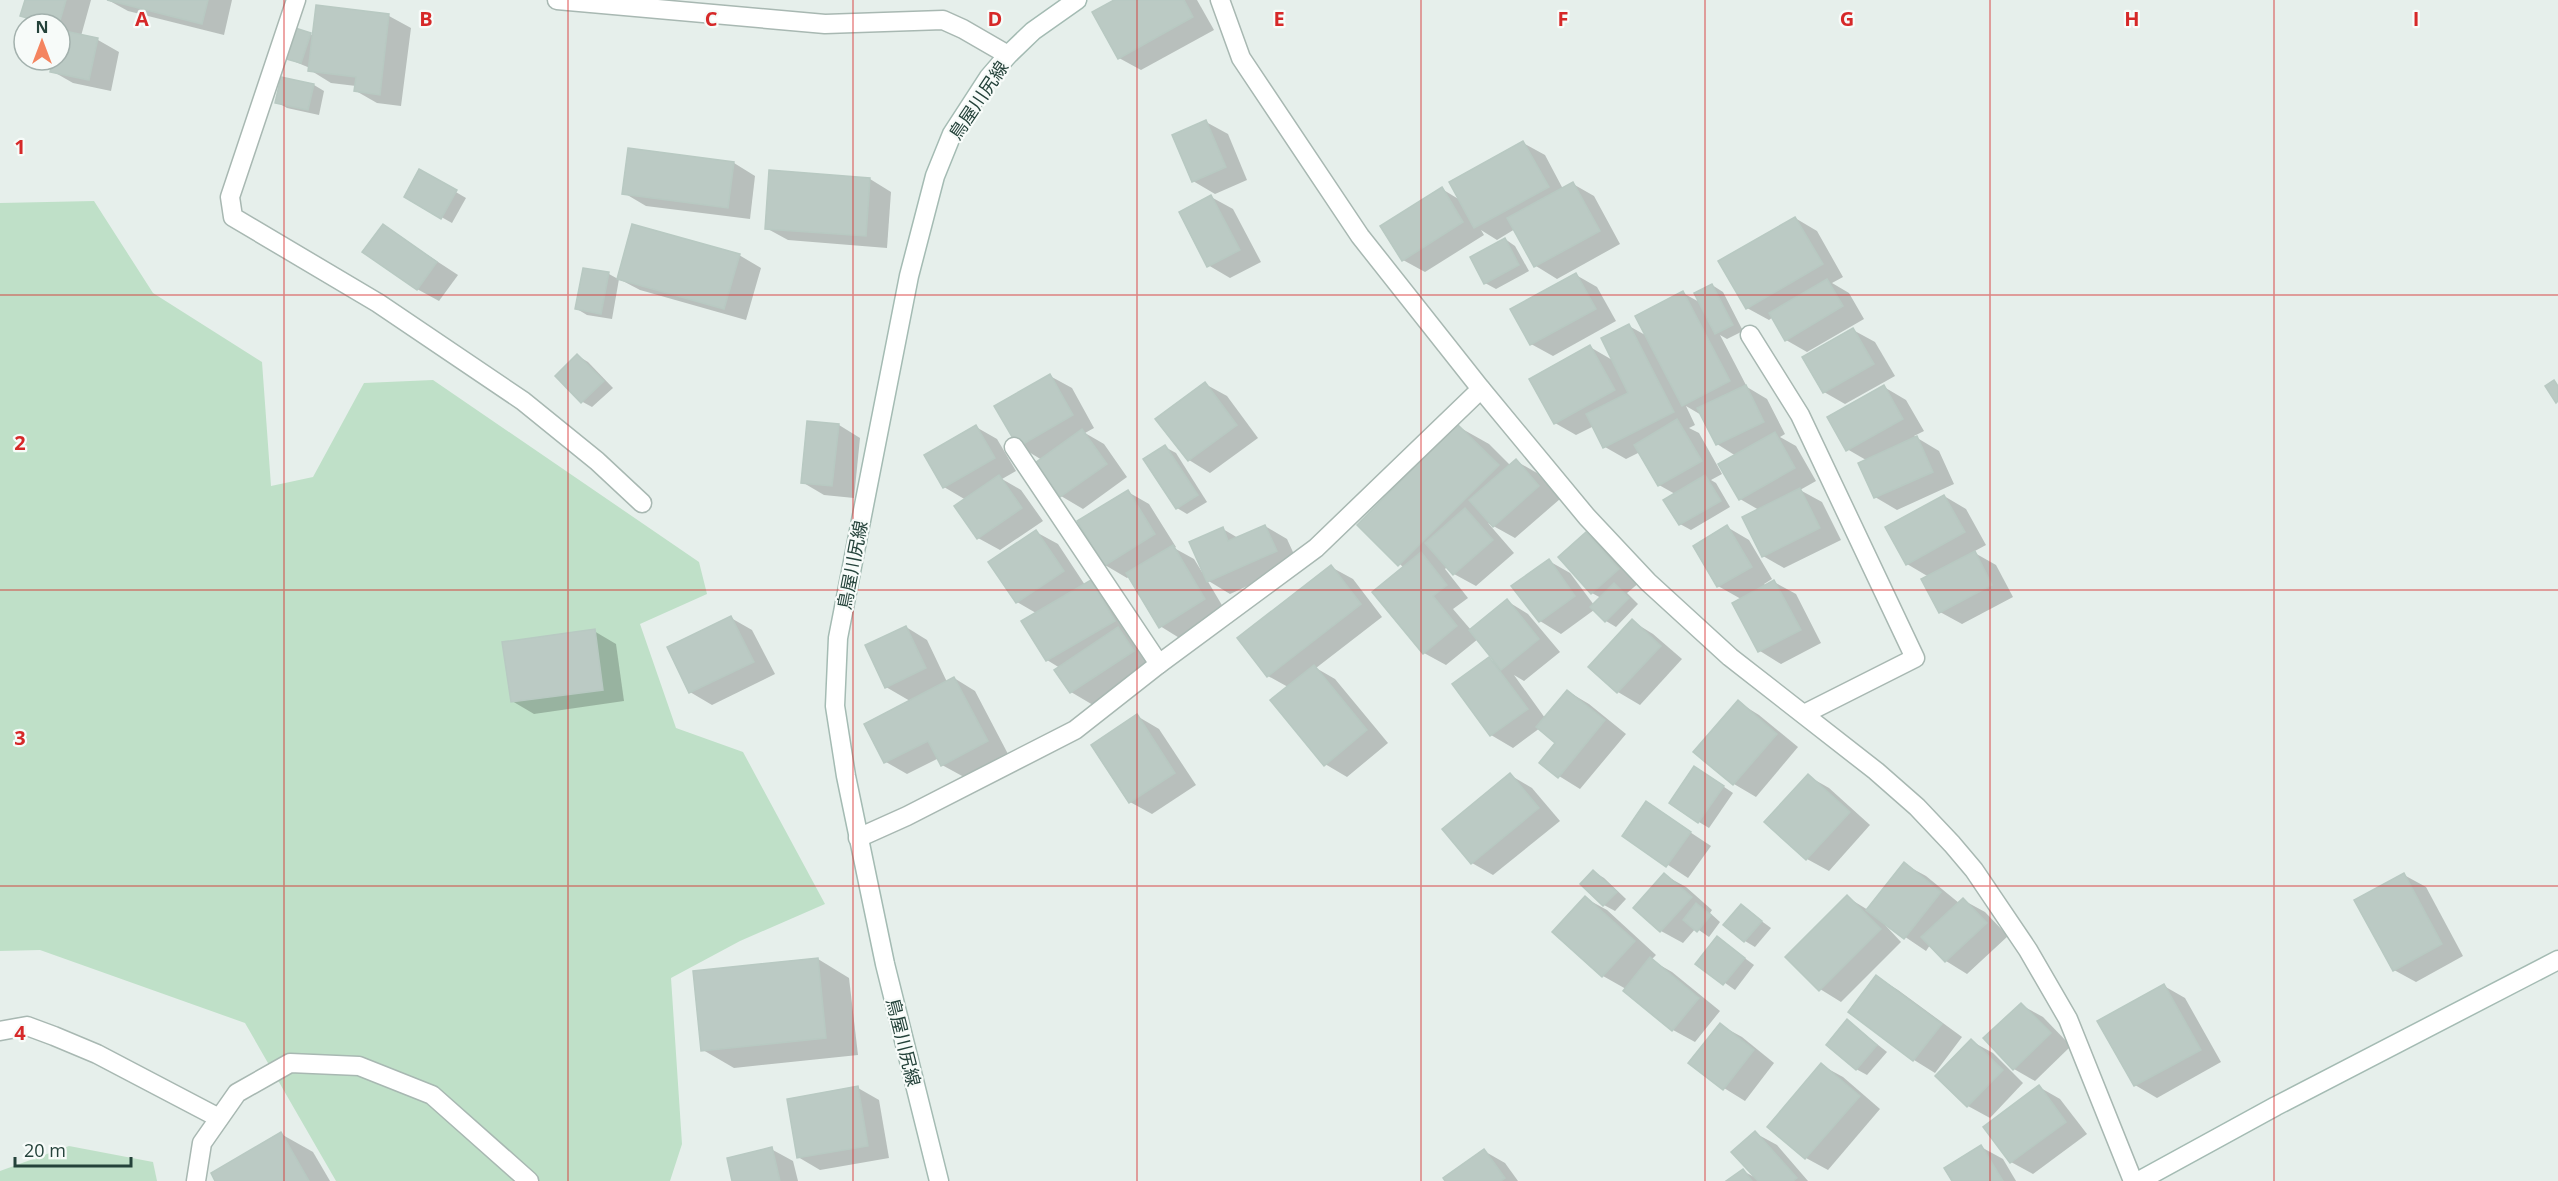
<svg xmlns="http://www.w3.org/2000/svg" width="2558" height="1181" viewBox="0 0 2558 1181" font-family="'Open Sans','Noto Sans JP',sans-serif">
	<rect width="100%" height="100%" fill="#e6efeb"/>
	<g fill="#bfe0c8">
		<path d="M94,201L153,293L262,362L271,486L313,477L364,383L433,380L699,562L707,594L640,624L676,728L743,752L825,904L740,941L671,978L682,1144L670,1181H336L245,1023L40,950L0,951V203Z"/>
		<path d="M69,1146L153,1162L157,1181H0V1171Z"/>
	</g>
	<g fill="#0003">
		<path d="M27,0H91L81,36L98,40L119,52L111,91L73,83L52,71L54,60H60V24H37L22,15Z"/>
		<path d="M108,0H232L224,35L128,11Z"/>
		<path d="M1117,0H1197L1214,30L1141,70L1119,58Z"/>
		<path d="M318,7L389,16L411,28L401,106L377,103L356,91V86L331,83L310,70V68L281,56L310,34L314,36Z"/>
		<path d="M283,78L314,85L324,91L319,115L287,108L277,102Z"/>
		<path d="M1206,122L1228,134L1247,180L1215,194L1193,181Z"/>
		<path d="M1523,143L1545,155L1563,189L1573,184L1594,196L1620,244L1557,279L1536,266L1515,229L1497,240L1481,230L1484,235L1425,272L1403,260L1442,189L1460,200Z"/>
		<path d="M734,163L755,176L750,219L646,206L624,193Z"/>
		<path d="M420,171L466,198L452,223L406,197Z"/>
		<path d="M870,179L891,192L887,248L788,240L766,228Z"/>
		<path d="M1211,197L1233,209L1261,262L1230,278L1208,265Z"/>
		<path d="M1795,218L1817,231L1843,277L1832,283L1849,293L1864,319L1807,352L1786,340L1773,317L1769,320L1747,308Z"/>
		<path d="M383,226L458,275L439,301L417,289Z"/>
		<path d="M633,226L739,255L761,268L746,320L640,290L619,279L612,319L587,315L577,309L584,270L609,274L618,279Z"/>
		<path d="M1505,239L1515,246L1529,271L1496,289L1485,283Z"/>
		<path d="M1576,275L1597,287L1616,321L1553,356L1531,344Z"/>
		<path d="M1712,285L1723,292L1743,331L1727,339L1720,335L1747,387L1767,399L1785,434L1780,437L1796,446L1816,481L1800,490L1822,502L1841,540L1784,568L1763,556L1759,510L1740,499L1736,456L1717,444L1703,416L1686,406L1695,425L1689,428L1699,433L1722,474L1711,480L1716,483L1730,507L1691,530L1680,524L1675,494L1659,485L1640,452L1626,459L1605,447L1594,426L1576,435L1555,423L1590,347L1614,361L1629,326L1647,336L1683,293L1701,303Z"/>
		<path d="M1853,330L1875,342L1895,376L1845,404L1824,392Z"/>
		<path d="M578,356L588,362L613,388L592,407L581,401Z"/>
		<path d="M1050,376L1072,388L1094,428L1085,433L1104,444L1127,477L1083,509L1061,496L1037,463L1042,460L1019,446Z"/>
		<path d="M1205,384L1227,396L1258,438L1210,473L1189,460Z"/>
		<path d="M1884,387L1906,400L1924,431L1914,436L1939,451L1954,484L1897,510L1875,497L1866,460L1847,449Z"/>
		<path d="M839,425L860,438L854,498L824,495L802,482Z"/>
		<path d="M1457,426L1489,444L1510,465L1516,461L1537,473L1560,499L1515,538L1488,523L1514,553L1476,586L1454,574L1447,567L1445,569L1468,598L1453,609L1471,630L1507,601L1528,614L1560,652L1524,681L1514,675L1545,718L1567,691L1589,704L1626,734L1580,789L1559,776L1557,742L1540,728L1513,748L1491,735L1489,659L1498,663L1478,639L1446,665L1424,653L1404,568L1359,525Z"/>
		<path d="M976,427L997,439L1016,471L1002,479L1021,490L1043,521L1000,550L978,538L966,500L944,487Z"/>
		<path d="M1165,447L1176,453L1207,502L1187,514L1177,508Z"/>
		<path d="M1128,492L1149,504L1176,547L1174,548L1194,559L1202,572L1223,529L1238,538L1265,526L1287,539L1298,563L1230,594L1207,580L1226,612L1181,639L1160,626L1130,576L1127,578L1105,565Z"/>
		<path d="M1944,496L1966,509L1986,545L1973,552L1996,565L2013,597L1962,624L1940,612L1929,577L1907,564Z"/>
		<path d="M1727,527L1749,540L1772,579L1764,584L1766,586L1774,582L1796,594L1821,643L1781,664L1760,651L1734,603L1741,599L1718,586Z"/>
		<path d="M1036,532L1058,544L1085,585L1091,581L1112,594L1155,663L1093,705L1071,692L1056,670L1060,668L1047,660L1036,613L1017,602Z"/>
		<path d="M1586,534L1608,547L1640,582L1627,593L1638,604L1616,627L1606,621L1594,610L1561,634L1540,621L1549,561L1570,573L1594,605L1601,598L1592,593Z"/>
		<path d="M1331,567L1353,579L1382,617L1316,668L1335,679L1388,743L1347,777L1325,764L1288,687L1268,676Z"/>
		<path d="M731,618L752,630L775,674L712,705L690,692Z"/>
		<path d="M1632,621L1653,634L1682,659L1640,705L1618,692L1590,667Z"/>
		<path d="M906,627L927,640L947,682L954,678L975,691L1008,754L964,777L942,765L939,758L907,774L886,762L910,701L886,687Z"/>
		<path d="M594,631L616,644L624,701L534,714L512,701Z"/>
		<path d="M1738,702L1759,715L1798,747L1756,797L1734,784L1695,752Z"/>
		<path d="M1137,716L1159,729L1196,785L1152,814L1130,802Z"/>
		<path d="M1705,774L1733,793L1709,828L1699,822Z"/>
		<path d="M1510,775L1532,788L1560,821L1493,875L1472,863Z"/>
		<path d="M1808,776L1829,788L1870,825L1829,871L1807,859L1766,822Z"/>
		<path d="M1646,803L1711,846L1688,878L1624,836Z"/>
		<path d="M1904,864L1926,876L1959,903L1963,900L1985,912L2008,936L1967,974L1946,961L1930,945L1926,951L1886,924L1885,925L1901,942L1841,1002L1820,989L1847,897L1868,910Z"/>
		<path d="M1594,872L1604,878L1626,899L1615,911L1604,905L1582,884Z"/>
		<path d="M1664,875L1686,887L1712,910L1710,913L1720,922L1709,937L1696,928L1683,943L1661,931Z"/>
		<path d="M2404,875L2426,887L2463,956L2416,982L2394,970Z"/>
		<path d="M1585,898L1607,910L1656,955L1651,960L1672,972L1720,1011L1695,1042L1673,1030L1626,989L1603,976L1554,932Z"/>
		<path d="M1741,906L1771,928L1755,947L1745,941Z"/>
		<path d="M1718,938L1754,965L1735,990L1697,963Z"/>
		<path d="M818,959L849,978L858,1055L734,1068L703,1050Z"/>
		<path d="M1877,977L1898,990L1962,1037L1935,1073L1914,1060L1850,1012Z"/>
		<path d="M2164,986L2185,998L2221,1062L2157,1098L2135,1085L2099,1021Z"/>
		<path d="M2021,1005L2043,1017L2071,1046L2035,1081L2014,1069Z"/>
		<path d="M1848,1021L1887,1052L1867,1075L1856,1069Z"/>
		<path d="M1720,1025L1742,1037L1774,1063L1745,1101L1724,1088Z"/>
		<path d="M1971,1041L1993,1053L2023,1083L1990,1118L1968,1106Z"/>
		<path d="M1821,1065L1843,1077L1880,1109L1828,1170L1806,1158L1769,1126Z"/>
		<path d="M2039,1087L2060,1099L2087,1134L2033,1174L2011,1162Z"/>
		<path d="M858,1088L879,1100L889,1158L820,1170L798,1157Z"/>
		<path d="M1755,1133L1777,1145L1808,1181H1728L1743,1171L1756,1178Z"/>
		<path d="M281,1134L313,1152L330,1181H217Z"/>
		<path d="M1981,1147L2003,1159L2016,1181H1954Z"/>
		<path d="M771,1149L793,1161L798,1181H734Z"/>
		<path d="M1484,1151L1505,1163L1518,1181H1447Z"/>
	</g>
	<g fill="#bbcac4" stroke="#b8c9c2" stroke-width="1.5">
		<path d="M25,0H66L59,24H48L20,16Z"/>
		<path d="M107,0H208L202,24Z"/>
		<path d="M1114,0H1184L1193,17L1118,59L1092,12Z"/>
		<path d="M316,5L389,14L380,95L354,91L356,77L308,71Z"/>
		<path d="M289,26L311,33L301,63L279,57Z"/>
		<path d="M60,30L98,38L89,80L50,72L53,60H60Z"/>
		<path d="M281,77L314,84L308,110L275,103Z"/>
		<path d="M1206,120L1226,167L1192,182L1172,135Z"/>
		<path d="M1523,141L1549,187L1474,228L1449,182Z"/>
		<path d="M628,148L734,162L728,208L622,194Z"/>
		<path d="M419,169L457,190L441,219L404,197Z"/>
		<path d="M769,170L870,178L866,236L765,229Z"/>
		<path d="M1573,182L1600,231L1534,267L1507,218Z"/>
		<path d="M1442,187L1463,222L1402,261L1380,226Z"/>
		<path d="M1211,195L1240,250L1207,267L1179,212Z"/>
		<path d="M1795,217L1823,264L1746,309L1718,261Z"/>
		<path d="M383,224L437,262L417,290L362,252Z"/>
		<path d="M632,224L740,254L724,309L617,279Z"/>
		<path d="M1505,238L1519,265L1484,284L1470,257Z"/>
		<path d="M583,268L609,272L601,314L575,309Z"/>
		<path d="M1576,273L1596,309L1530,345L1510,309Z"/>
		<path d="M1827,279L1843,306L1785,341L1769,313Z"/>
		<path d="M1712,284L1733,325L1715,334L1694,293Z"/>
		<path d="M1683,291L1730,381L1682,406L1635,316Z"/>
		<path d="M1629,324L1674,412L1603,448L1586,414L1628,393L1601,338Z"/>
		<path d="M1853,328L1874,364L1823,393L1802,357Z"/>
		<path d="M1590,345L1615,390L1554,424L1529,379Z"/>
		<path d="M577,354L604,381L581,403L555,376Z"/>
		<path d="M1050,374L1073,415L1018,447L994,406Z"/>
		<path d="M2554,380L2558,386V401L2556,403L2545,386Z"/>
		<path d="M1205,382L1237,425L1188,461L1155,419Z"/>
		<path d="M1746,385L1764,422L1716,445L1697,408Z"/>
		<path d="M1884,385L1903,419L1846,451L1827,417Z"/>
		<path d="M1677,419L1702,461L1658,486L1634,445Z"/>
		<path d="M807,421L839,424L832,486L801,483Z"/>
		<path d="M1457,424L1499,465L1398,566L1357,525Z"/>
		<path d="M976,425L995,458L943,488L924,455Z"/>
		<path d="M1082,429L1107,464L1060,497L1035,463Z"/>
		<path d="M1775,432L1795,468L1739,500L1718,464Z"/>
		<path d="M1917,436L1933,472L1874,498L1858,463Z"/>
		<path d="M1165,445L1198,495L1176,509L1143,459Z"/>
		<path d="M1516,459L1539,486L1493,527L1469,500Z"/>
		<path d="M999,475L1022,508L977,539L954,506Z"/>
		<path d="M1705,475L1721,501L1679,525L1663,500Z"/>
		<path d="M1800,488L1820,528L1762,557L1742,517Z"/>
		<path d="M1128,490L1155,534L1104,566L1077,521Z"/>
		<path d="M1944,495L1965,532L1906,565L1885,527Z"/>
		<path d="M1465,508L1493,540L1453,575L1425,543Z"/>
		<path d="M1265,525L1277,551L1207,582L1189,542L1223,527L1228,541Z"/>
		<path d="M1727,525L1752,567L1717,587L1693,546Z"/>
		<path d="M1036,530L1064,571L1016,603L988,562Z"/>
		<path d="M1586,532L1619,569L1591,594L1558,557Z"/>
		<path d="M1173,545L1205,599L1159,628L1126,573Z"/>
		<path d="M1975,551L1992,585L1939,613L1921,579Z"/>
		<path d="M1421,552L1447,585L1433,596L1457,626L1423,654L1372,592Z"/>
		<path d="M1549,559L1575,596L1539,622L1511,586Z"/>
		<path d="M1331,565L1361,604L1267,677L1237,638Z"/>
		<path d="M1091,580L1115,621L1046,661L1021,621Z"/>
		<path d="M1774,580L1801,630L1758,652L1732,603Z"/>
		<path d="M1614,583L1629,598L1605,622L1590,607Z"/>
		<path d="M1507,599L1539,639L1501,670L1469,630Z"/>
		<path d="M731,616L754,662L689,693L667,647Z"/>
		<path d="M1632,619L1661,646L1617,693L1588,667Z"/>
		<path d="M906,626L926,668L885,688L865,645Z"/>
		<path d="M1118,627L1134,651L1070,693L1054,670Z"/>
		<path d="M595,629L603,690L511,702L502,642Z"/>
		<path d="M1489,657L1528,709L1490,736L1452,684Z"/>
		<path d="M1314,665L1367,730L1324,766L1270,700Z"/>
		<path d="M954,677L988,741L941,766L928,741L884,763L864,724Z"/>
		<path d="M1567,690L1605,720L1558,778L1539,763L1555,743L1536,727Z"/>
		<path d="M1738,700L1777,734L1733,785L1693,752Z"/>
		<path d="M1137,714L1175,773L1129,803L1091,745Z"/>
		<path d="M1694,766L1724,786L1698,823L1669,803Z"/>
		<path d="M1510,773L1539,808L1471,864L1442,829Z"/>
		<path d="M1808,774L1850,812L1806,860L1764,822Z"/>
		<path d="M1646,801L1691,832L1666,867L1622,836Z"/>
		<path d="M1904,862L1941,892L1904,939L1866,910Z"/>
		<path d="M1593,870L1617,892L1603,906L1580,884Z"/>
		<path d="M1664,873L1692,897L1660,932L1633,908Z"/>
		<path d="M2404,873L2442,944L2393,971L2354,900Z"/>
		<path d="M1847,895L1881,929L1819,991L1785,957Z"/>
		<path d="M1585,896L1635,941L1602,977L1552,932Z"/>
		<path d="M1963,898L1987,923L1945,962L1921,937Z"/>
		<path d="M1696,903L1711,915L1697,932L1683,920Z"/>
		<path d="M1741,904L1762,921L1744,942L1723,925Z"/>
		<path d="M1717,936L1745,958L1723,985L1695,964Z"/>
		<path d="M1650,957L1699,998L1672,1031L1623,991Z"/>
		<path d="M818,958L826,1038L701,1051L693,971Z"/>
		<path d="M1876,975L1942,1024L1913,1061L1848,1012Z"/>
		<path d="M2164,984L2201,1050L2134,1086L2097,1021Z"/>
		<path d="M2021,1003L2051,1033L2013,1070L1983,1038Z"/>
		<path d="M1847,1019L1877,1045L1856,1070L1826,1045Z"/>
		<path d="M1720,1023L1754,1050L1723,1090L1688,1063Z"/>
		<path d="M1971,1039L2003,1070L1967,1107L1935,1076Z"/>
		<path d="M1821,1063L1860,1096L1805,1159L1767,1127Z"/>
		<path d="M2039,1085L2066,1122L2010,1163L1983,1127Z"/>
		<path d="M858,1086L868,1146L797,1158L787,1099Z"/>
		<path d="M1755,1131L1797,1178L1793,1181H1758L1731,1152Z"/>
		<path d="M281,1132L309,1181H215L211,1173Z"/>
		<path d="M1981,1145L2003,1181H1952L1944,1168Z"/>
		<path d="M772,1147L780,1181H732L727,1158Z"/>
		<path d="M1484,1149L1505,1178L1501,1181H1445L1443,1178Z"/>
		<path d="M1743,1169L1752,1181H1726Z"/>
	</g>
	<g fill="none" stroke-linecap="round" stroke-linejoin="round">
		<defs>
			<g id="lane">
				<path d="M296,0L230,197L233,217L378,303L523,401L597,461L642,503"/>
				<path d="M557,0L825,24L943,20L963,29L1008,55"/>
				<path d="M1014,447L1159,664"/>
				<path d="M858,838L907,816L1075,730L1159,664L1316,548L1481,389"/>
				<path d="M0,1031L27,1026L54,1036L97,1054L219,1118"/>
			</g>
			<g id="street">
				<path d="M1220,0L1241,58L1360,236L1481,389L1587,517L1648,582L1730,657L1876,771L1917,807L1952,844L1974,870L2028,950L2068,1019L2133,1181"/>
				<path d="M1750,335L1800,415L1915,658L1804,714"/>
				<path d="M196,1181L202,1143L237,1093L290,1063L359,1066L432,1095L529,1181"/>
			</g>
			<g id="secondary">
				<path d="M939,1181L885,964L846,776L835,706L838,638L909,276L935,176L952,134L989,77L1008,55L1033,31L1077,0"/>
				<path d="M2139,1181L2276,1106L2558,960"/>
			</g>
		</defs>
		<use href="#lane" stroke="#a8b8b2" stroke-width="21"/>
		<use href="#street" stroke="#a8b8b2" stroke-width="21"/>
		<use href="#secondary" stroke="#a4bbb3" stroke-width="21"/>
		<use href="#lane" stroke="#fff" stroke-width="18"/>
		<use href="#street" stroke="#fff" stroke-width="18"/>
		<use href="#secondary" stroke="#fff" stroke-width="18"/>
	</g>
	<path fill="none" stroke="#d62828" stroke-width="1.5" stroke-opacity="0.55" d="M284,0V1181M568,0V1181M853,0V1181M1137,0V1181M1421,0V1181M1705,0V1181M1990,0V1181M2274,0V1181M0,295H2558M0,590H2558M0,886H2558"/>
	<g text-anchor="middle" dominant-baseline="central" stroke-width="4.5" stroke-linejoin="round" paint-order="stroke">
		<g font-size="18" fill="#24423a" stroke="#f7fbf9">
			<text transform="translate(978 100) rotate(-56)">鳥屋川尻線</text>
			<text transform="translate(852 565) rotate(-79)">鳥屋川尻線</text>
			<text transform="translate(904 1042) rotate(76)">鳥屋川尻線</text>
		</g>
	</g>
	<g font-size="20" text-anchor="middle" font-weight="bold" fill="#d62828" stroke="#f7fbf9" stroke-width="4.5" stroke-linejoin="round" paint-order="stroke">
		<text x="142" y="26">A</text>
		<text x="426" y="26">B</text>
		<text x="711" y="26">C</text>
		<text x="995" y="26">D</text>
		<text x="1279" y="26">E</text>
		<text x="1563" y="26">F</text>
		<text x="1847" y="26">G</text>
		<text x="2132" y="26">H</text>
		<text x="2416" y="26">I</text>
		<text x="20" y="154">1</text>
		<text x="20" y="450">2</text>
		<text x="20" y="745">3</text>
		<text x="20" y="1040">4</text>
	</g>
	<g transform="translate(42 42)"><circle r="28" fill="#f7fbf9" stroke="#a3b1ad" stroke-width="1.5"/>
	<path d="M0-4.5L10 22L0 15L-10 22Z" fill="#f4845f"/>
	<text y="-9" font-size="16" font-weight="bold" text-anchor="middle" fill="#24423a">N</text>
	</g>
	<path d="M15 1157v9h116v-9" fill="none" stroke="#24423a" stroke-width="3"/>
	<text x="24" y="1157" font-size="18" fill="#24423a" stroke="#f7fbf9" stroke-width="4.5" paint-order="stroke">20 m</text>
</svg>
